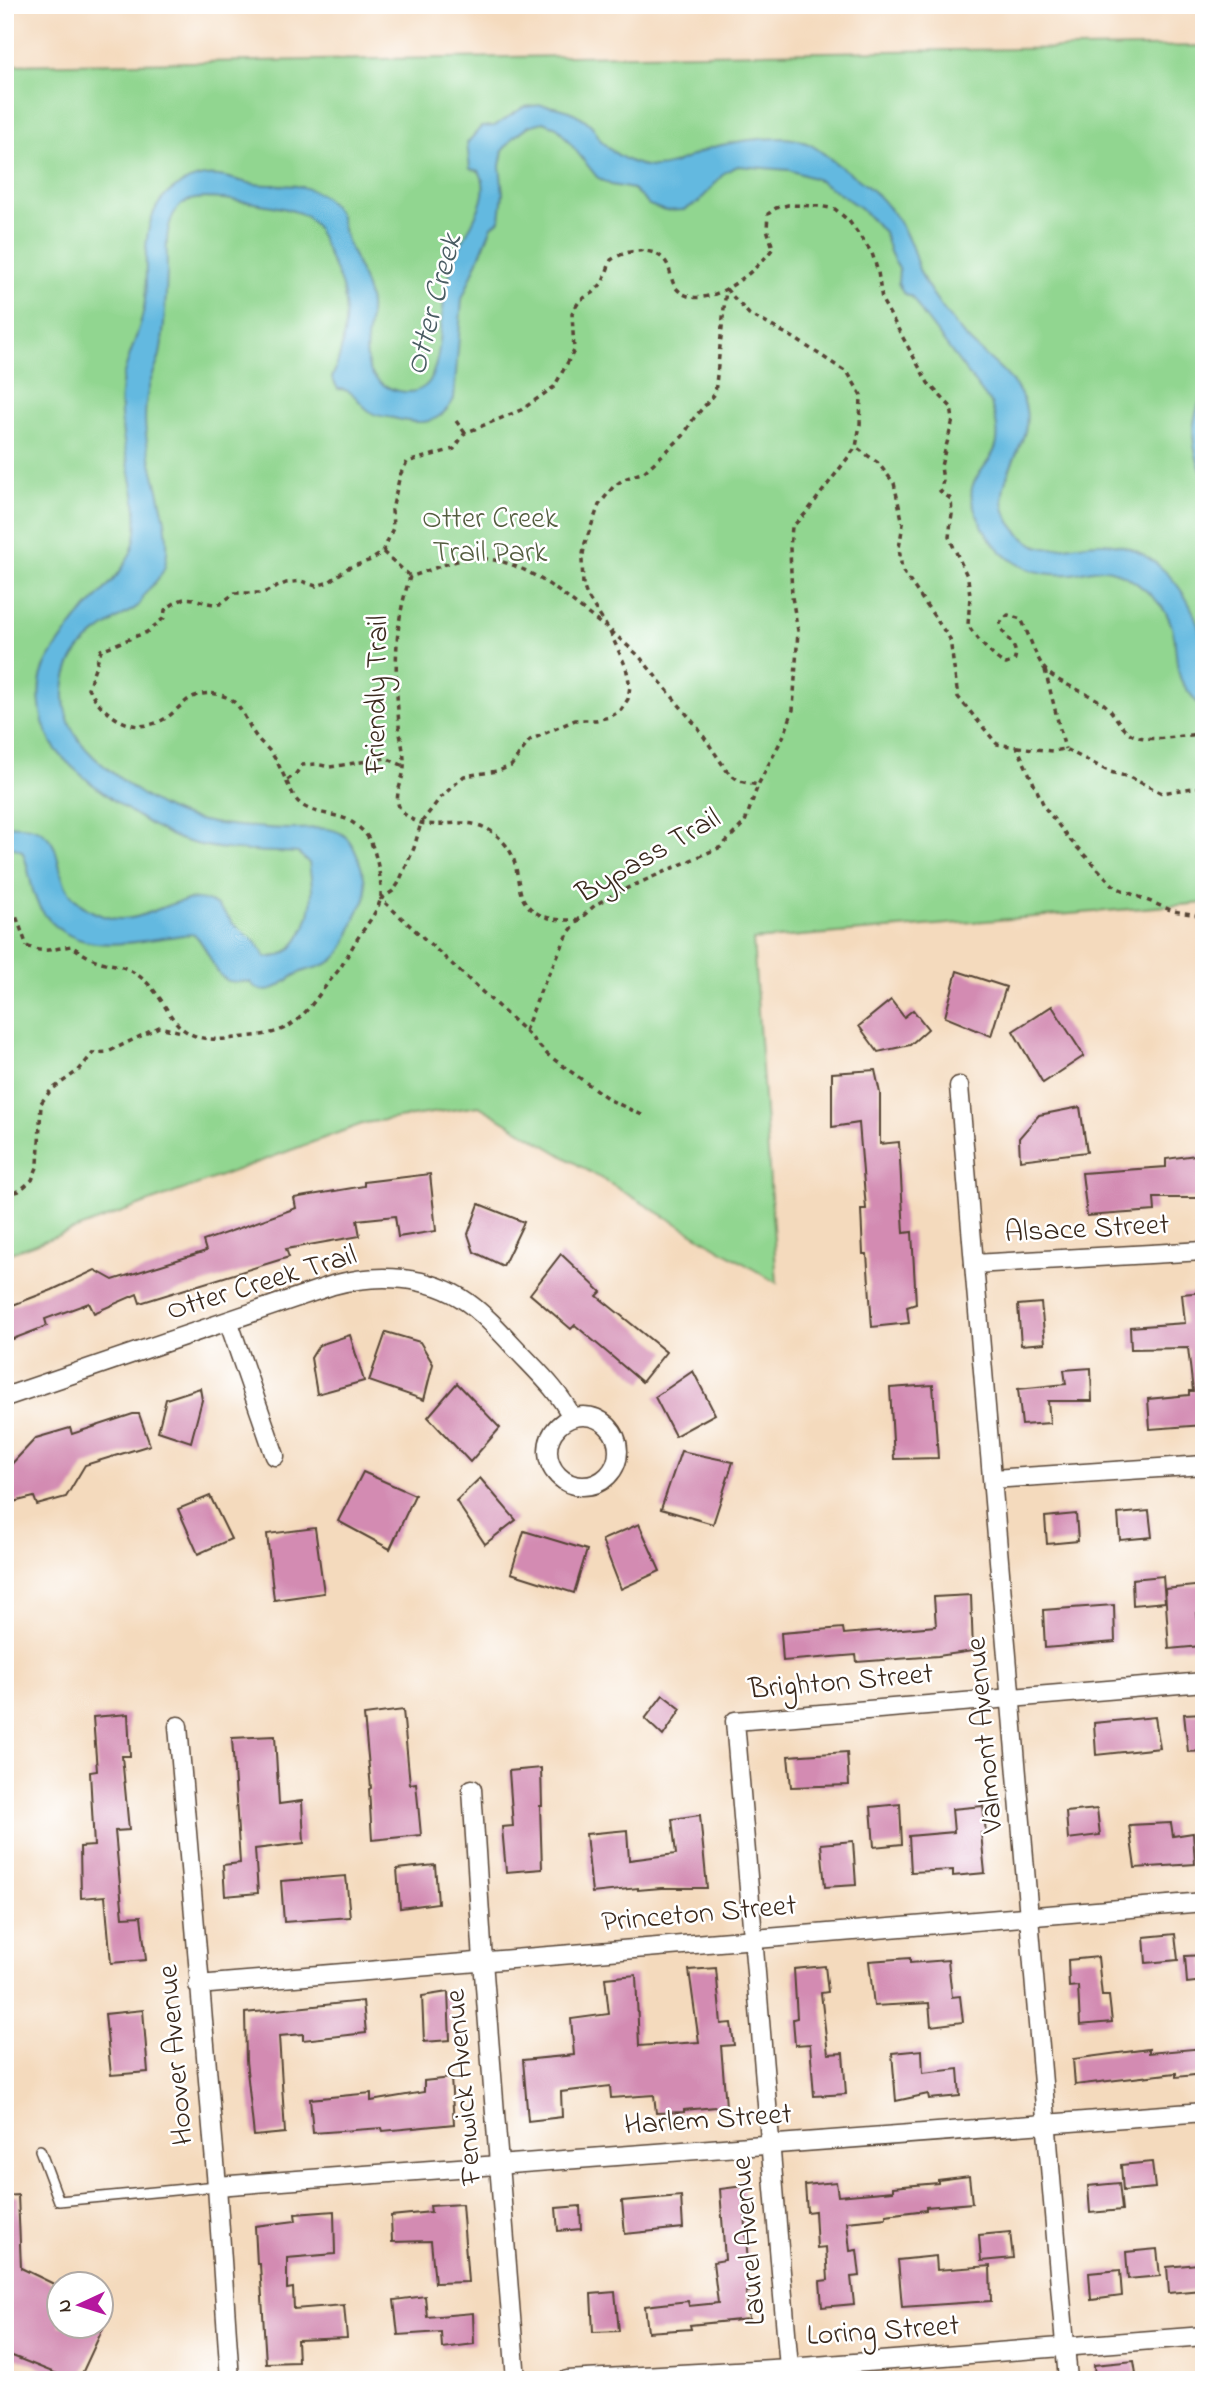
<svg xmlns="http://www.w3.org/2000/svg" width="1209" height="2385" viewBox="0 0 1209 2385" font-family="'Indie Flower',sans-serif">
	<rect width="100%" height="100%" fill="#fff"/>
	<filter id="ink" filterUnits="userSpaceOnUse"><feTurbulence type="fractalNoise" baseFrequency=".0143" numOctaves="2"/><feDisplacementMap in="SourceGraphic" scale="14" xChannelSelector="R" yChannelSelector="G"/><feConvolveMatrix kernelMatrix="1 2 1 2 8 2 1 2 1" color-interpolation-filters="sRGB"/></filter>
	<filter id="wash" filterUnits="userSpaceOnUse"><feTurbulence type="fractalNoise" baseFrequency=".00686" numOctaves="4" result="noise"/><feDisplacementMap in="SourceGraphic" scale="28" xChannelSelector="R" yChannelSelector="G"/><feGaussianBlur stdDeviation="1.57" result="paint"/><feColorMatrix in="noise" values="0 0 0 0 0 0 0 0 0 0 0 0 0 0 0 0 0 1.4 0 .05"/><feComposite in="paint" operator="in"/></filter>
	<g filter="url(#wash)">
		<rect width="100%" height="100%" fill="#f4dabd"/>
		<path fill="#91d690" stroke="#668057" stroke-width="2" d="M1204,46V903L753,940L777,1283L479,1106L365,1123L5,1255V65Z"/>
		<g fill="#64b9e0" stroke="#50727f" stroke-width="2">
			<path d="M541,105C559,107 577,111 591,125C596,130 598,138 603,143C614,154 631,164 646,166C671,171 691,154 713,147C736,141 761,138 784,138C808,139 819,150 837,164C854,176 874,189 887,206C896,216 905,231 910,243C915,253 916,264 921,274C928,290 950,319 962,333C980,354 1010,371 1022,397C1045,445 975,482 1016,530C1044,563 1069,541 1103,543C1150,545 1186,585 1199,628C1207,655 1204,688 1204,716C1199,701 1188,694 1181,680C1173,662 1179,635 1166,613C1156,596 1123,569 1103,569C1092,569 1081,573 1071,574C1024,578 994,556 976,513C962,481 983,475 994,451C1001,437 996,419 991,404L922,313L912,297L903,293L898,283L899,269L890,252L884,232L860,208L837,192L816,179L789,170L738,166L725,172L699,202L684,210L665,211L649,205L633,189L611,185L597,177L557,127L543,122L529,126L514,137L503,150L500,166L503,193L500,220L492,226L462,299L454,399C439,426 419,425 393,418C385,416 379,417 372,413C358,405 356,389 338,389L332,378C343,352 350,315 342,287C339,276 332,265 328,254C323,242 318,226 307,217C292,206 214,196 195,199C188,200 182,203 177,209C164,226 167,251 167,271C166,297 165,324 161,349C160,361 153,372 150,383C146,398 144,417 146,433C149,473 175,527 165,566C162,578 152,584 145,594C140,600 144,600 138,606C134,610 125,614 120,617C90,637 65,653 64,693C63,723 80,746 103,765C123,781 144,798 167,809C204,827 246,826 286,829C305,830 333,823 347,838C357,849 369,884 365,899C364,903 360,907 358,911C351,927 347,950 332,961C322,968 310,968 299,973C283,981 266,1003 250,982C244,981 239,982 233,982C214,981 209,946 194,934C141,938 77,965 40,908C29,890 31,870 22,851L12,847L5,848V825C16,826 32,825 42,832C59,844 57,862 63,879C69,900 91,914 111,918C146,926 181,886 214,904C221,908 228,917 233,923C247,939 254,934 265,957C297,960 312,919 312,891C312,882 310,872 309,863L298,853C261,851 220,852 185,841C152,831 68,772 51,742C39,720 34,684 47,662C55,647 67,632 78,618C101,591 132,570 136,532C139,496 125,462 122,427C120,410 120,390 124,373C130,351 140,331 144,308C149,278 141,247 152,217C162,189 196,170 225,177C235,179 245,183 255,184C277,187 300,181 321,195C326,198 334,206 337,211C341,217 342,226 344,233C351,252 368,285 370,304C372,326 360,351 371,372C381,390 414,401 429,382C432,378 433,372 435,367C443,342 440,311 447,285C450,273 454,260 459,249C468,227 494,195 479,171L470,169L467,143L481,127L494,126L524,107Z"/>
			<path d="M1204,392V477C1190,446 1189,423 1204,392Z"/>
		</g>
		<g id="blocks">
			<g fill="#d38bb2">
				<path d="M957,971L1006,987L991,1036L945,1017Z"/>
				<path d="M891,1000L904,1017L913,1010L928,1029L910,1045L878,1052L859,1026Z"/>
				<path d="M1052,1006L1084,1056L1043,1083L1013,1031Z"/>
				<path d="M875,1070L880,1093V1144L899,1142L904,1233L912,1232L916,1304L907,1307L909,1323L872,1327L867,1254H863L861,1209H866L859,1123L832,1127V1073Z"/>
				<path d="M1080,1107L1087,1152L1020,1160L1019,1138L1039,1115Z"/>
				<path d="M1203,1154L1204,1198H1154L1155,1211L1087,1216L1082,1173L1166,1167V1159Z"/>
				<path d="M430,1174L436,1231L398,1237L395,1216L357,1220L360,1236L286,1249L289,1257L140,1303L137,1294L94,1313L89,1303L45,1319L47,1326L5,1342V1308L52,1290L95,1270L113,1280L206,1251L203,1241L296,1208L294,1198L364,1186V1182Z"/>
				<path d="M479,1204L524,1222L503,1266L474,1252L468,1234Z"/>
				<path d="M561,1254L601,1292L597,1296L666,1352L642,1382L575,1325L571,1329L530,1294Z"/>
				<path d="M1204,1292V1425L1150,1429L1148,1399L1189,1395V1391H1193L1188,1348L1131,1349L1130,1327L1185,1323L1182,1294Z"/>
				<path d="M1041,1303L1045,1343L1021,1345L1018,1305Z"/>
				<path d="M386,1332L420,1342L433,1364L424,1400L369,1381Z"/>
				<path d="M350,1335L364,1381L317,1394L311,1358L319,1345Z"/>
				<path d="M1091,1368L1092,1401H1048L1050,1423L1022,1425L1018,1389L1066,1384L1064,1370Z"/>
				<path d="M693,1371L715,1414L675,1436L655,1397Z"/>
				<path d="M457,1383L500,1428L470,1462L428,1417Z"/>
				<path d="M933,1385L938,1458L894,1459L890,1388Z"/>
				<path d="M200,1388L202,1400L191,1442L158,1431L166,1399Z"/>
				<path d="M133,1414H139L150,1445L85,1465L66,1497L37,1505L34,1497L5,1504V1471L36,1438L70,1428L72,1434Z"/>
				<path d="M681,1451L733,1462L713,1524L661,1509Z"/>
				<path d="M363,1472L415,1495L390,1549L338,1521Z"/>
				<path d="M480,1478L516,1520L485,1544L456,1501Z"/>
				<path d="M210,1496L231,1539L198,1554L178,1509Z"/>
				<path d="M1149,1511L1152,1537L1120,1540L1118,1514Z"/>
				<path d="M1076,1514L1078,1541L1047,1544L1045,1517Z"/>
				<path d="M639,1524L660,1571L621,1589L602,1540Z"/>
				<path d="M315,1528L324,1593L274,1600L267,1534Z"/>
				<path d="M524,1531L587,1550L574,1593L511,1573Z"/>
				<path d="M1163,1576L1165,1602L1133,1605L1132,1579Z"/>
				<path d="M1204,1585V1612L1197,1613L1201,1646L1169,1649L1165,1589Z"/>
				<path d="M971,1595L973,1651L938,1656L857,1662L856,1655L783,1661L781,1633L843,1628L844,1634L936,1626L934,1597Z"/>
				<path d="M1114,1605L1115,1642L1045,1648L1043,1610Z"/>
				<path d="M663,1695L681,1709L663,1736L645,1719Z"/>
				<path d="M403,1710L410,1784L416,1783L421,1835L372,1840L369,1789L371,1788L364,1715Z"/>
				<path d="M1204,1713V1751L1188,1752L1184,1714Z"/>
				<path d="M128,1714L130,1756H122L129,1830L115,1831L123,1917L141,1916L146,1960L111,1963L105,1896L81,1898L80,1847L94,1846L90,1772L97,1771L93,1717Z"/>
				<path d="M1155,1717L1160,1748L1096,1755L1094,1723Z"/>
				<path d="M275,1736L279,1804L302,1801L304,1843L255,1849L258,1893L225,1896L223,1865L240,1863L232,1738Z"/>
				<path d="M847,1752L849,1785L791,1787L788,1756Z"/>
				<path d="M541,1768L542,1806H540L542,1869L506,1872L502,1827L513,1826L509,1771Z"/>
				<path d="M900,1804L902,1844L874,1847L871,1807Z"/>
				<path d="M983,1806L986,1833H981L985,1873L953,1876V1870L911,1872L909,1836L954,1832L952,1809Z"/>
				<path d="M1097,1809L1100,1835L1068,1839L1066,1812Z"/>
				<path d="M700,1815L707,1888H661L638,1890V1888L592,1893L586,1834L627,1830L629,1860L676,1854L672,1819Z"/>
				<path d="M1171,1823L1173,1836L1193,1833L1195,1864L1135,1868L1129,1825Z"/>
				<path d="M853,1841L856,1885L825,1887L821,1844Z"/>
				<path d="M435,1865L438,1903L400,1908L397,1869Z"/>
				<path d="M346,1876L350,1917L284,1922L281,1881Z"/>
				<path d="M1175,1934L1178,1960L1146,1963L1144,1937Z"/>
				<path d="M1204,1955V1981L1187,1983L1185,1956Z"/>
				<path d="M1098,1957L1102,1996H1109L1112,2022L1080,2025L1078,1986L1069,1987L1068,1960Z"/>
				<path d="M910,1958V1963L948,1960L952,1997L960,1996L963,2022L931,2026L929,2003L874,2006L869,1961Z"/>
				<path d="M825,1966L828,1992L821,1993L828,2054L843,2053L846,2094L814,2096L810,2044L795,2045L793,2019L797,2018L794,1969Z"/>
				<path d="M716,1968L721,2024L731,2023L734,2045L721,2046L726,2106L684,2110V2112L656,2113L654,2095L611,2098L610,2086L561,2092L562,2117L528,2121L523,2060L574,2055L571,2019L609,2014L605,1978L636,1975L639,2046L699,2042L689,1970Z"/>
				<path d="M448,1992L450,2040L424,2042L422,1996Z"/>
				<path d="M363,2001L366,2033L303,2040V2034L279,2036L285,2133L254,2136L246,2061L245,2013Z"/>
				<path d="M143,2010L148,2072L111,2075L105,2014Z"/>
				<path d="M1204,2048V2074L1176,2077V2073L1075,2085L1073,2059L1149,2049V2053Z"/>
				<path d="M922,2050L923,2073L958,2069L960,2096L929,2099L928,2094L896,2101L892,2053Z"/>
				<path d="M451,2078L454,2124L383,2131L382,2128L313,2133L310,2099L371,2093V2101L424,2092V2081Z"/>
				<path d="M1152,2162L1155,2188L1123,2191L1121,2165Z"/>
				<path d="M969,2176L972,2203L926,2207V2210L886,2215V2218L847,2222L850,2251L857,2250L860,2276L851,2277L854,2304L822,2307L820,2281L828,2280L826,2247L817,2248L815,2211L807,2212L805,2185L836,2182L838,2196L893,2191V2187L938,2183V2180Z"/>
				<path d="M1119,2183L1122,2210L1090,2213L1088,2186Z"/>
				<path d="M744,2186L749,2292H746L749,2319L690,2325L691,2329L648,2332L645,2306L688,2301L689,2306L718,2303L713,2262L725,2260L720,2189Z"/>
				<path d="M18,2195L21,2268L60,2287V2326H104L79,2380H72L5,2353V2196Z"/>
				<path d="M681,2196L683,2228L625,2234L622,2201Z"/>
				<path d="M462,2204L468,2282L435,2283L431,2241L392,2242L391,2216L431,2212L430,2206Z"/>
				<path d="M580,2206L581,2229L558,2231L556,2208Z"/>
				<path d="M334,2211L335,2254L287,2258V2289L293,2288L294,2309L344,2305L347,2338L297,2340L298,2362L266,2363L260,2264H257L255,2226L296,2221L295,2214Z"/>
				<path d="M1010,2232L1013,2258L981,2261L979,2235Z"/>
				<path d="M1157,2249L1160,2276L1128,2279L1126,2252Z"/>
				<path d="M936,2256L937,2270L990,2266L991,2301L902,2307L898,2260Z"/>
				<path d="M1198,2264L1201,2290L1169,2293L1167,2267Z"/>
				<path d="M1120,2270L1122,2296L1091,2300L1089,2273Z"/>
				<path d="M615,2292L619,2331L593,2332L591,2294Z"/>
				<path d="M425,2296L427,2317L473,2313L474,2344L442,2348L441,2332L398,2335L394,2300Z"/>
				<path d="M1134,2361L1137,2380H1095L1094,2365Z"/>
			</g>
		</g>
	</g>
	<g filter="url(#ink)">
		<use href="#blocks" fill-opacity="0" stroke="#574436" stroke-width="2"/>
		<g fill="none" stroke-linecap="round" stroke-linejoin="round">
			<defs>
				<path id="lane" d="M40,2150L59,2201L217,2186"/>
				<g id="street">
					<path d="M959,1086L1068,2380"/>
					<path d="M974,1264L1204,1251"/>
					<path d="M229,1323L275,1456"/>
					<path d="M5,1397L333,1285C377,1273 429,1275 467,1302C488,1317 504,1336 521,1354C541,1375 559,1392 572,1417"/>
					<circle cx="583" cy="1451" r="35"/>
					<path d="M993,1479L1204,1465"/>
					<path d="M178,1726L217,2186L230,2380"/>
					<path d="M472,1789L483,1961L516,2380"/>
					<path d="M198,1985L1204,1902"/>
					<path d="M217,2186L1204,2112"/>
					<path d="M567,2380L789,2368L1204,2336"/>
					<path d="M790,2380L735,1721L1204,1682"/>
				</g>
			</defs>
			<use href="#lane" stroke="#574436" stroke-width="12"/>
			<use href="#street" stroke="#574436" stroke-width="21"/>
			<g stroke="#574436" stroke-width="3.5" stroke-dasharray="5 5" stroke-linecap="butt">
				<path d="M726,289L749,314L794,338L848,373L861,395L860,425L856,447L878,463L894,483L903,524L899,548L902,570L950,639L958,697L997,744L1017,747L1045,808L1071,841L1115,887L1173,911L1204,916"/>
				<path d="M456,421L465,433"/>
				<path d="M383,552L410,576"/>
				<path d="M611,631L639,656L698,728L727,771L739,781L758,785"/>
				<path d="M1045,670L1065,749"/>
				<path d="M1017,747L1052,751L1065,749L1110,772L1129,777L1162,793L1204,786"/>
				<path d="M287,780L295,775L302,765L316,764L330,767L386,758L404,766"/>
				<path d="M5,901L16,916L27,946C43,954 53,949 71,946C79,951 89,958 98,961C111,965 122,965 133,972C178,999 161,1048 236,1038C252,1036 273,1035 287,1027C306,1017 319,993 333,977C342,967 346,958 353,946C361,931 375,917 380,901C384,888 376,850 369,839C365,832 357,825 350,821C332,811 305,816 294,796C286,782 281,767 272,754C268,748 262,744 258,739C247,726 243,704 226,697C217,693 205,692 195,696C184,700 176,712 166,718C134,738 104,716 88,688L101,650L147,632L164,618L165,610C193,588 192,604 220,604L235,593H263L286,583L301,581L316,586L329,582L348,568L371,560L383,552L393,528L392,510L400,475L407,462L454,449L465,433L521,410L554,387L574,351L572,313L580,300L593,293L603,282L611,260C625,250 654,245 666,262C672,271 670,284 679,291C706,314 758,270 773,248L767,229L768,214L776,208L788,205L819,206L835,209L849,221L872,253L878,272L882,300L928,383L951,407L953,420L941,466L943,481L940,491L951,499L952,514L949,537L968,578L970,596L968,625C976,637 993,659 1006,664L1014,661C1021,645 1002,638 1000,623L1008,615L1021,619C1029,634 1034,654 1044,668C1055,683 1088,692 1104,704C1117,715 1122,734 1139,737C1158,741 1179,736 1199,734L1204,740"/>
				<path d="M580,919C558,922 530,919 521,894C516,877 518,859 505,844C471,803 435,839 407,816C388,802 403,785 404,767C405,753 400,739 399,725C395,671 393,628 410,577C428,571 448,562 467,559C522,553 564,597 605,627"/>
				<path d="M525,1031L541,990L569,932L580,919L595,905L616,893L721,847L745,822L758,785L785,733L793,710L798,631L792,597L790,548L792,527L806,513L856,447"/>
				<path d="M642,1115L610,1100L548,1055L525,1031L381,899L393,891L398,884L414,848L421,823L440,798L464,776L498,771L511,766L530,740L575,720H596L610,717L621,710L628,699L630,686L626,667L609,630L587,596L583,585L582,560L585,543L599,505L613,487L624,479L644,472L683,436L694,418L715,394L726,289"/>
				<path d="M5,1195L19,1191L32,1180L38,1165L41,1103L51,1090L79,1070L93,1053L108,1052L159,1027L182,1032"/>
			</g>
			<use href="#lane" stroke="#fff" stroke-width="9"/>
			<use href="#street" stroke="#fff" stroke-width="18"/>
		</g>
	</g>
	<g text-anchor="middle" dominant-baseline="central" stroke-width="5" stroke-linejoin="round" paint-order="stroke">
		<g font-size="30" fill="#555e40" stroke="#fff">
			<text x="490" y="520">Otter Creek<tspan x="490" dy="34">Trail Park</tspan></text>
		</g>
		<g font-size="30" fill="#3b2a1e" stroke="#fff">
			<text transform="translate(378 695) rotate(-89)">Friendly Trail</text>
			<text transform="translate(649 857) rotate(-30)">Bypass Trail</text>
			<text transform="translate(1087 1230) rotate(-3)">Alsace Street</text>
			<text transform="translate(262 1284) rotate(-17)">Otter Creek Trail</text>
			<text transform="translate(841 1683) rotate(-5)">Brighton Street</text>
			<text transform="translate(986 1735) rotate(-95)">Valmont Avenue</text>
			<text transform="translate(699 1915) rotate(-5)">Princeton Street</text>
			<text transform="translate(177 2055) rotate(-95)">Hoover Avenue</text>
			<text transform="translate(465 2087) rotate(-95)">Fenwick Avenue</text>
			<text transform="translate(708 2121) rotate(-4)">Harlem Street</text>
			<text transform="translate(750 2241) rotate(-95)">Laurel Avenue</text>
			<text transform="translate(883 2332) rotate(-4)">Loring Street</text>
		</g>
		<g font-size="32" font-style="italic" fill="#495c62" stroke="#fff">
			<text transform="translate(435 305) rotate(-75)">Otter Creek</text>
		</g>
	</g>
	<rect width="1209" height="2385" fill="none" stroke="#fff" stroke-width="28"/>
	<g transform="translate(80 2305) rotate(266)"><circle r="33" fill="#ffffff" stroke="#b1aaa5" stroke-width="2"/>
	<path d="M0-5L12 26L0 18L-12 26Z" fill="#b5179e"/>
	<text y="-10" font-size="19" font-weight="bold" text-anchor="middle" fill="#3b2a1e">N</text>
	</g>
</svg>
